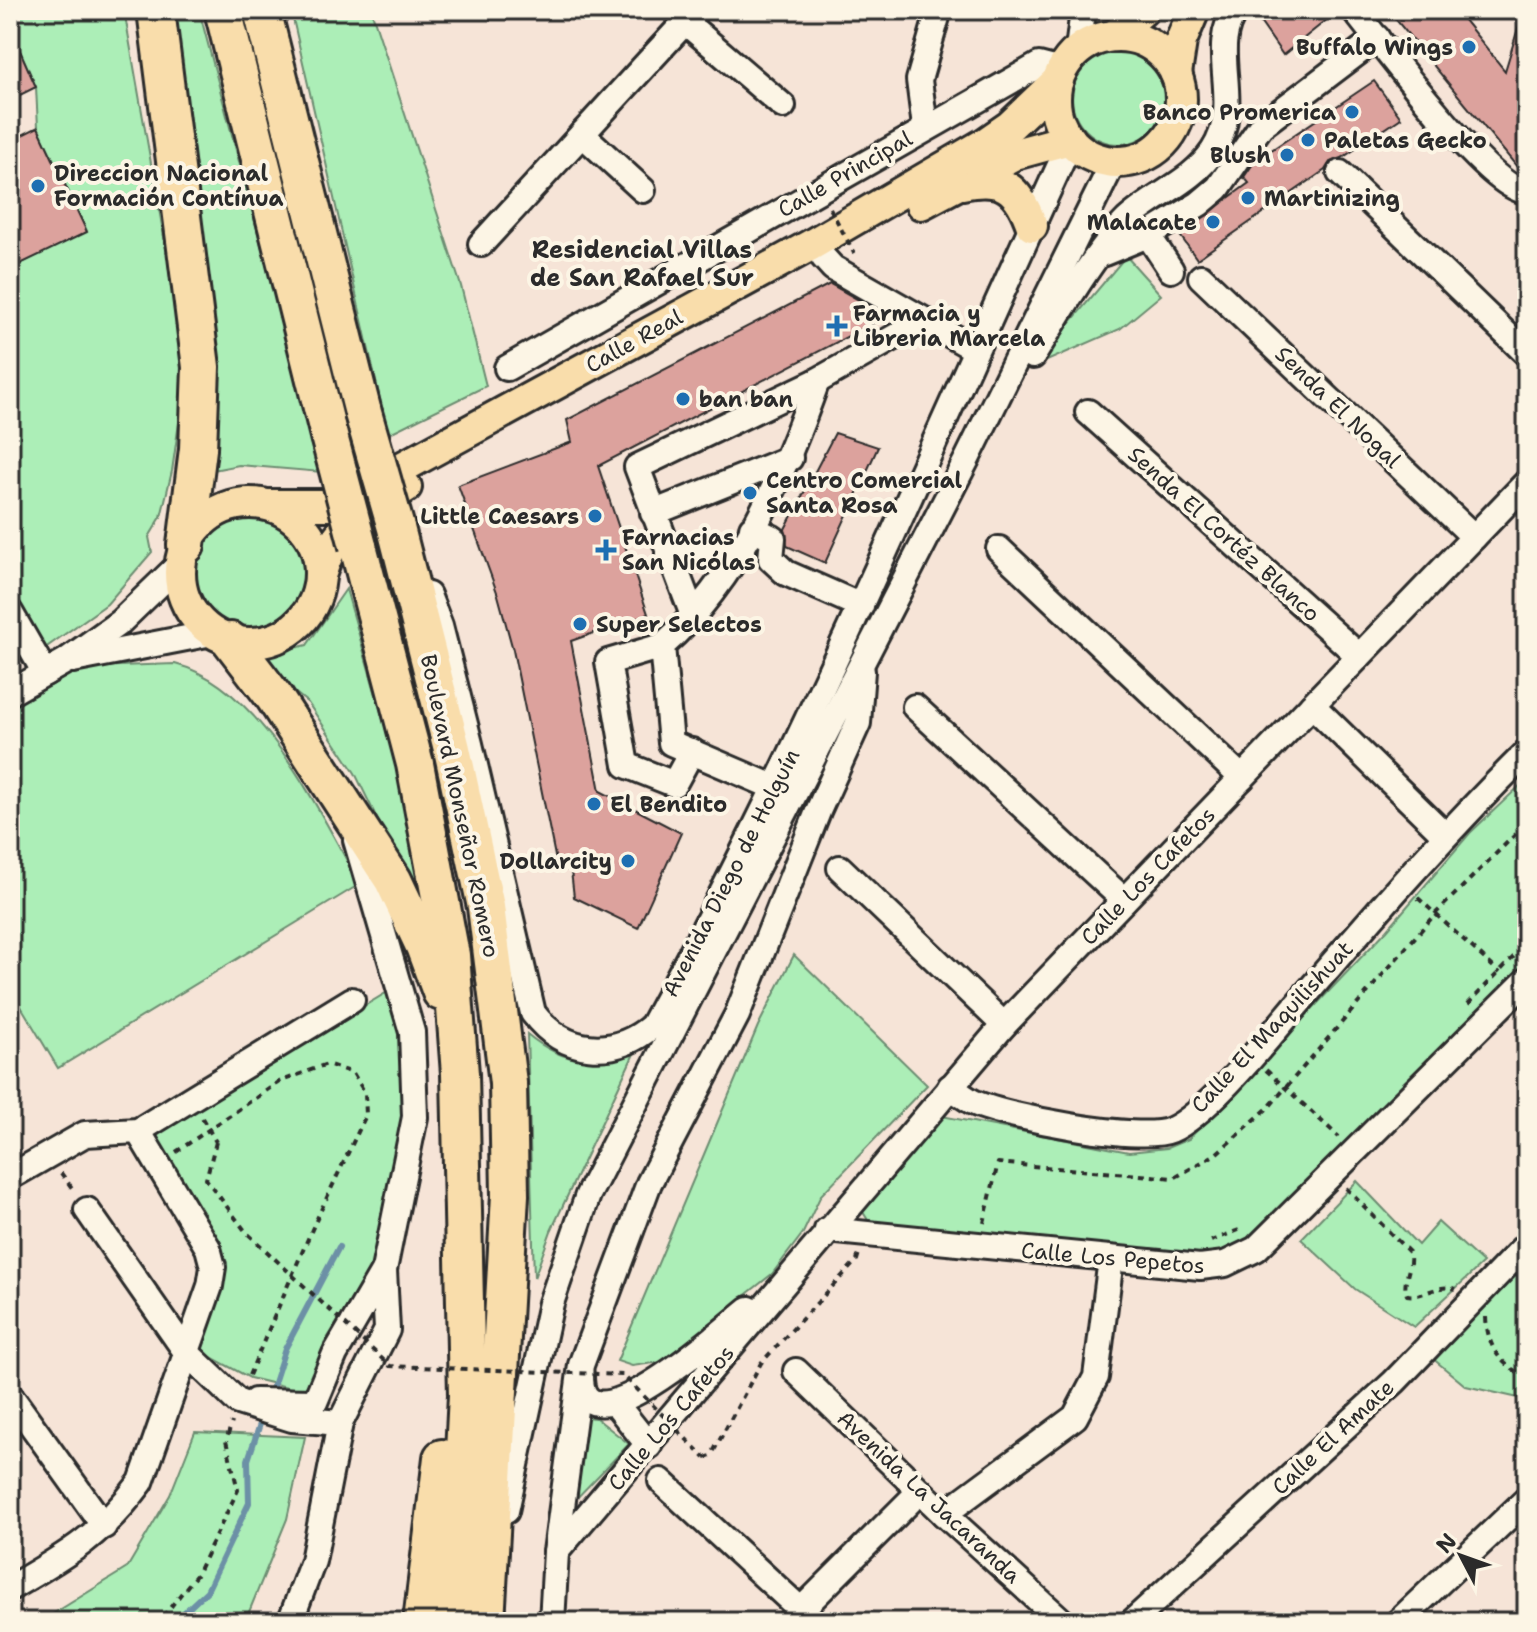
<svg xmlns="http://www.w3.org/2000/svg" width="1537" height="1632" viewBox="0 0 1537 1632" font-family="'Shantell Sans',sans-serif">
	<rect width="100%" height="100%" fill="#f6e4d7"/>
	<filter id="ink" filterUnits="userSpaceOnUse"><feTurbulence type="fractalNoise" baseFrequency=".0125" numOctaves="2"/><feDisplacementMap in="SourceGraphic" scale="16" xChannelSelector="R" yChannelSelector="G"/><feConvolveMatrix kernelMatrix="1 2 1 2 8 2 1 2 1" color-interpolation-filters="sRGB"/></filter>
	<g filter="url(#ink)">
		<g fill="#aceeb7" stroke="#6c8c71" stroke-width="2">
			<path d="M10,10H124L187,368L172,471L161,517L149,537L152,552L107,604L41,651L10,597V269L87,231L38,127L36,87L10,28Z"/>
			<path d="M169,10H199L321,472L239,465L213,470Z"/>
			<path d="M291,10H371L461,286L486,386L388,434Z"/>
			<circle cx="1119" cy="97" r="47"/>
			<path d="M1126,256L1161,295L1120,329L1033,367Z"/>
			<circle cx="252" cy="571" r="62"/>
			<path d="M346,589L405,797L428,903L410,887L355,773L308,703L252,658L307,645Z"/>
			<path d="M175,664C262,686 318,811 360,884L58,1068L10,988V700L62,668Z"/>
			<path d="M1527,779V962L1244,1244L1218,1255L1173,1253L879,1226L868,1220L861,1209L942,1116L1129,1152L1167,1148L1189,1139L1387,930L1470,833Z"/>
			<path d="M794,955L927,1085L821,1195L803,1233L772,1274L661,1362L632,1366L617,1361L758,1026Z"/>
			<path d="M399,985L407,1114L398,1174L382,1216L374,1262L324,1344L308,1392L250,1378L196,1349L227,1262L151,1135Z"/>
			<path d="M527,1034C566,1066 594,1066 638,1045L551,1231L534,1278Z"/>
			<path d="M1357,1181L1418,1245L1438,1222L1483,1263L1414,1327L1355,1289L1301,1239Z"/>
			<path d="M1527,1261V1400L1466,1386L1432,1358Z"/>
			<path d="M583,1417L596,1418L629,1444L572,1503Z"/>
			<path d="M195,1432L305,1437L287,1519L249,1612L240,1622H40L127,1568L170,1495Z"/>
		</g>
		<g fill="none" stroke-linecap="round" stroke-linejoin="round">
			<g stroke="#6c90a6" stroke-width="6">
				<path d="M272,1389L285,1349L339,1247"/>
				<path d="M174,1622L207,1591L249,1503L248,1460L263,1415"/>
			</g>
		</g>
		<g fill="#dca29d" stroke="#2b2b2b" stroke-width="2">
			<path d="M1274,10H1339L1283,55L1258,19Z"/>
			<path d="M1388,10H1456L1505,71L1523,12H1527V159L1522,173Z"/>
			<path d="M10,28L36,87L10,100Z"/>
			<path d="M1374,81L1401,118L1342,158L1330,162L1325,170L1197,259L1179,234L1249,183L1244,177L1255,161Z"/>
			<path d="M38,127L87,232L10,269V141Z"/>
			<path d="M830,284L887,316L598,466L648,614L571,641L600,791L681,833L638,928L574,897L571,871L557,866L513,650L498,595L458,485L572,442L567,420Z"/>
			<path d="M835,433L878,447L825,563L787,546L785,529Z"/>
		</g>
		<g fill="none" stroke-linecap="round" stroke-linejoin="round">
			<defs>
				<g id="minor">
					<path d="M1354,10C1382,44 1490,192 1527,191"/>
					<path d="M685,22L783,106"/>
					<path d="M1078,50L1082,18L1079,10"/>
					<path d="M925,127L919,80L939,10"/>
					<path d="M582,134L643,190"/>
					<path d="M1340,173L1527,354"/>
					<path d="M1148,235L1171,270"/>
					<path d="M481,244L696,10"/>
					<path d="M1104,253L1148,235L1199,204L1218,188L1261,126L1377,38"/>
					<path d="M823,257L833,268L975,349"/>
					<path d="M1201,277L1474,537"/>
					<path d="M1033,356C1058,316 1094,253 1127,220C1154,195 1192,182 1213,151C1245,102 1206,50 1236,10"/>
					<path d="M507,368L1039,65L1062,71"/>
					<path d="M1088,412L1359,656"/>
					<path d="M653,513L790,458"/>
					<path d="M752,528L773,538L771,559L786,573L861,606"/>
					<path d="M999,549L1242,778"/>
					<path d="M668,555L743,546"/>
					<path d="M428,595L440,626L470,744L533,1013C564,1054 613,1059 652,1026C809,739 934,437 1071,141"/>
					<path d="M10,612L45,673"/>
					<path d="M694,618L637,467L817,381L923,321"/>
					<path d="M662,646L608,662L626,765L674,784L692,751"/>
					<path d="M73,660L212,633"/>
					<path d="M10,693L66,661L120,622L180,564"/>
					<path d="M1312,705L1444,834"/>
					<path d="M915,707L1124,900"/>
					<path d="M776,788L671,743L662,646C740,578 783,476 817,381"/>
					<path d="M840,868L1004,1025"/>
					<path d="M950,1087C958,1092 966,1099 975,1103C1007,1117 1140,1143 1171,1130C1210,1113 1277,1027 1307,993C1378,910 1449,829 1527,752"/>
					<path d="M10,1177L85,1134L138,1131L352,1000"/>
					<path d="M87,1210L186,1352L238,1402L292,1419L340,1423L387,1330L384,1270L415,1117L412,1032L356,840"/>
					<path d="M827,1230L1200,1267L1225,1264L1256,1249L1527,980"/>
					<path d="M796,1371L944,1514L1063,1622"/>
					<path d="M581,1375C580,1461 726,1327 749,1309"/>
					<path d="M10,1395L104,1526"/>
					<path d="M255,1401L315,1402L335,1354L384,1270"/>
					<path d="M615,1403L649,1446"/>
					<path d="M661,1481L801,1610"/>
					<path d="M506,1511L551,1303L588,1195L967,459L1114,161"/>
					<path d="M944,1514L1075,1417L1096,1377L1111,1259"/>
					<path d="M556,1552L1004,1025L1527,482"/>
					<path d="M10,1588C67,1555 101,1536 141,1482L210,1286L213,1267L208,1248L138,1131"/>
					<path d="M290,1622L313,1561L340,1423"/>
					<path d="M552,1622L556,1552L581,1365L649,1183L737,1015L819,809L858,723L862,671"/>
					<path d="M789,1622L920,1491"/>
					<path d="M1132,1622L1394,1382L1527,1244"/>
					<path d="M1398,1622L1527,1499"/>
				</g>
				<g id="major">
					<path d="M1114,36L1143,10"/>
					<circle cx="1118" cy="99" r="63"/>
					<path d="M1176,74L1181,41L1194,10"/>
					<path d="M962,184C1002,176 1018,186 1032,226"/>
					<path d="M921,204L1015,154L1070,139"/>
					<circle cx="250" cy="573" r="70"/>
					<path d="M271,505H333L811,245L984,144L1010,126L1058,80"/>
					<path d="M321,573C335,523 365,514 406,487"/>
				</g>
				<g id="highway">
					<path d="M156,10L201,367L198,449L186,545"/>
					<path d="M223,10L329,436"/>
					<path d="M262,10L363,413"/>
					<path d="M396,528L452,749L486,907L508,1083L510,1195L486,1622"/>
					<path d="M358,546L415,764L451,955L460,1074L467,1395L455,1622"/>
					<path d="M231,641L274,697L393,880L424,946L441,992"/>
					<path d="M422,1622L442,1458"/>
				</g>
			</defs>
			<use href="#minor" stroke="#2b2b2b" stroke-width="30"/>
			<use href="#major" stroke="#2b2b2b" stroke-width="36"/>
			<use href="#highway" stroke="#2b2b2b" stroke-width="42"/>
			<g stroke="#2b2b2b" stroke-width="4" stroke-dasharray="6 6" stroke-linecap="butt">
				<path d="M1418,898L1500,973"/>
				<path d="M1468,1004L1527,943"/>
				<path d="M1266,1070L1339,1137"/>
				<path d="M202,1118L216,1142"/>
				<path d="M176,1152L279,1082L327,1064L353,1073L365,1093L366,1115L313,1227L247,1380"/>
				<path d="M61,1173L75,1192"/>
				<path d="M1346,1188L1409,1252C1414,1267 1401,1281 1407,1295C1424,1298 1437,1283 1456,1289"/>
				<path d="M984,1223L998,1163L1174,1178L1216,1154L1269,1107L1435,914L1527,823"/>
				<path d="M1211,1241L1244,1228"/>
				<path d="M1486,1317C1487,1345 1500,1367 1527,1376"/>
				<path d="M705,1458L711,1456L761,1363L857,1260L859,1253"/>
				<path d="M152,1622L165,1614L197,1574L238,1490L226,1441L232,1422"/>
			</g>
			<use href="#minor" stroke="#fcf5e5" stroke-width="24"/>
			<use href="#major" stroke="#f9ddab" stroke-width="30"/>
			<use href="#highway" stroke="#f9ddab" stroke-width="36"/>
			<defs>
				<g id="highway-bridge">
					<path d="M363,413L396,528"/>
					<path d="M329,436L358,546"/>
				</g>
			</defs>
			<use href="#highway-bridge" stroke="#2b2b2b" stroke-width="42" stroke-linecap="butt"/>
			<g stroke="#2b2b2b" stroke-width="4" stroke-dasharray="6 6" stroke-linecap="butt">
				<path d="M830,208L854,253"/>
				<path d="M216,1142L206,1179L246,1232L390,1366L623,1375L705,1458"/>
			</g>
			<use href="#highway-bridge" stroke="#f9ddab" stroke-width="36"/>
		</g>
	</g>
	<g fill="#1f6fb2" stroke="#fcf5e5" stroke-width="3">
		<circle cx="1469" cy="47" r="8"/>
		<circle cx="1352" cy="112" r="8"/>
		<circle cx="1308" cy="140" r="8"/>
		<circle cx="1287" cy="155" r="8"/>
		<circle cx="38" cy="186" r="8"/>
		<circle cx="1248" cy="198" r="8"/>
		<circle cx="1213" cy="222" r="8"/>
		<path d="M833 314h8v8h8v8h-8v8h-8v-8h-8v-8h8z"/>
		<circle cx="683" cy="399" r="8"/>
		<circle cx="750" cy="493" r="8"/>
		<circle cx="595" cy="516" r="8"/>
		<path d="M602 538h8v8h8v8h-8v8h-8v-8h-8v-8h8z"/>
		<circle cx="580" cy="624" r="8"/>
		<circle cx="594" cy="804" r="8"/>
		<circle cx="628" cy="861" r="8"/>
	</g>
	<g text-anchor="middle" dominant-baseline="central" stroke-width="8" stroke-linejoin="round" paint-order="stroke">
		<g font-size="22" font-weight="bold" fill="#2b2b2b" stroke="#fcf5e5" text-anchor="start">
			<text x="1453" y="47" text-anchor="end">Buffalo Wings</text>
			<text x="1336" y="112" text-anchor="end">Banco Promerica</text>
			<text x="1324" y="140">Paletas Gecko</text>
			<text x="1271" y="155" text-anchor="end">Blush</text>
			<text x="54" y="173">Direccion Nacional<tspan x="54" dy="25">Formación Contínua</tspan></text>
			<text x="1264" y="198">Martinizing</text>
			<text x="1197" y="222" text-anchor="end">Malacate</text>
			<text x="853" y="313">Farmacia y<tspan x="853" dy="25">Libreria Marcela</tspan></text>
			<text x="699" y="399">ban ban</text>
			<text x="766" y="480">Centro Comercial<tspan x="766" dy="25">Santa Rosa</tspan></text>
			<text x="579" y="516" text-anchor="end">Little Caesars</text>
			<text x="622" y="537">Farnacias<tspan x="622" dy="25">San Nicólas</tspan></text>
			<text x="596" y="624">Super Selectos</text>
			<text x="610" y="804">El Bendito</text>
			<text x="612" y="861" text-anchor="end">Dollarcity</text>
		</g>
		<g font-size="22" fill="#2b2b2b" stroke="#fcf5e5">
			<text transform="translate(845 174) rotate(-30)">Calle Principal</text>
			<text transform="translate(634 341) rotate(-29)">Calle Real</text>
			<text transform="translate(1338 407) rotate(44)">Senda El Nogal</text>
			<text transform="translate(1224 534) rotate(42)">Senda El Cortéz Blanco</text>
			<text transform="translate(460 806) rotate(78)">Boulevard Monseñor Romero</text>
			<text transform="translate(731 873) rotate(-63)">Avenida Diego de Holguín</text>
			<text transform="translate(1148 876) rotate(-46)">Calle Los Cafetos</text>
			<text transform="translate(1272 1027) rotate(-47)">Calle El Maquilishuat</text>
			<text transform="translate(1113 1258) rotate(5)">Calle Los Pepetos</text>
			<text transform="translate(671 1418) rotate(-50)">Calle Los Cafetos</text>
			<text transform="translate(1333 1437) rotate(-43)">Calle El Amate</text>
			<text transform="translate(929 1497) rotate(43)">Avenida La Jacaranda</text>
		</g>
		<g font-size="24" font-weight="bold" fill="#2b2b2b" stroke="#fcf5e5">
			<text x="642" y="250">Residencial Villas<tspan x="642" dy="28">de San Rafael Sur</tspan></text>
		</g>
	</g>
	<rect width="1537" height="1632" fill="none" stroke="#fcf5e5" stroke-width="40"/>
	<rect x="20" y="20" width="1497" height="1592" fill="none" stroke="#2b2b2b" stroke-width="3" filter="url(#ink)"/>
	<g transform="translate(1461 1556) rotate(311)" stroke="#fcf5e5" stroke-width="6" paint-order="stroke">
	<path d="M0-6L14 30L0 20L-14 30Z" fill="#2b2b2b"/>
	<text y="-12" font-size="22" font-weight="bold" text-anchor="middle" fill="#2b2b2b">N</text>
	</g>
</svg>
